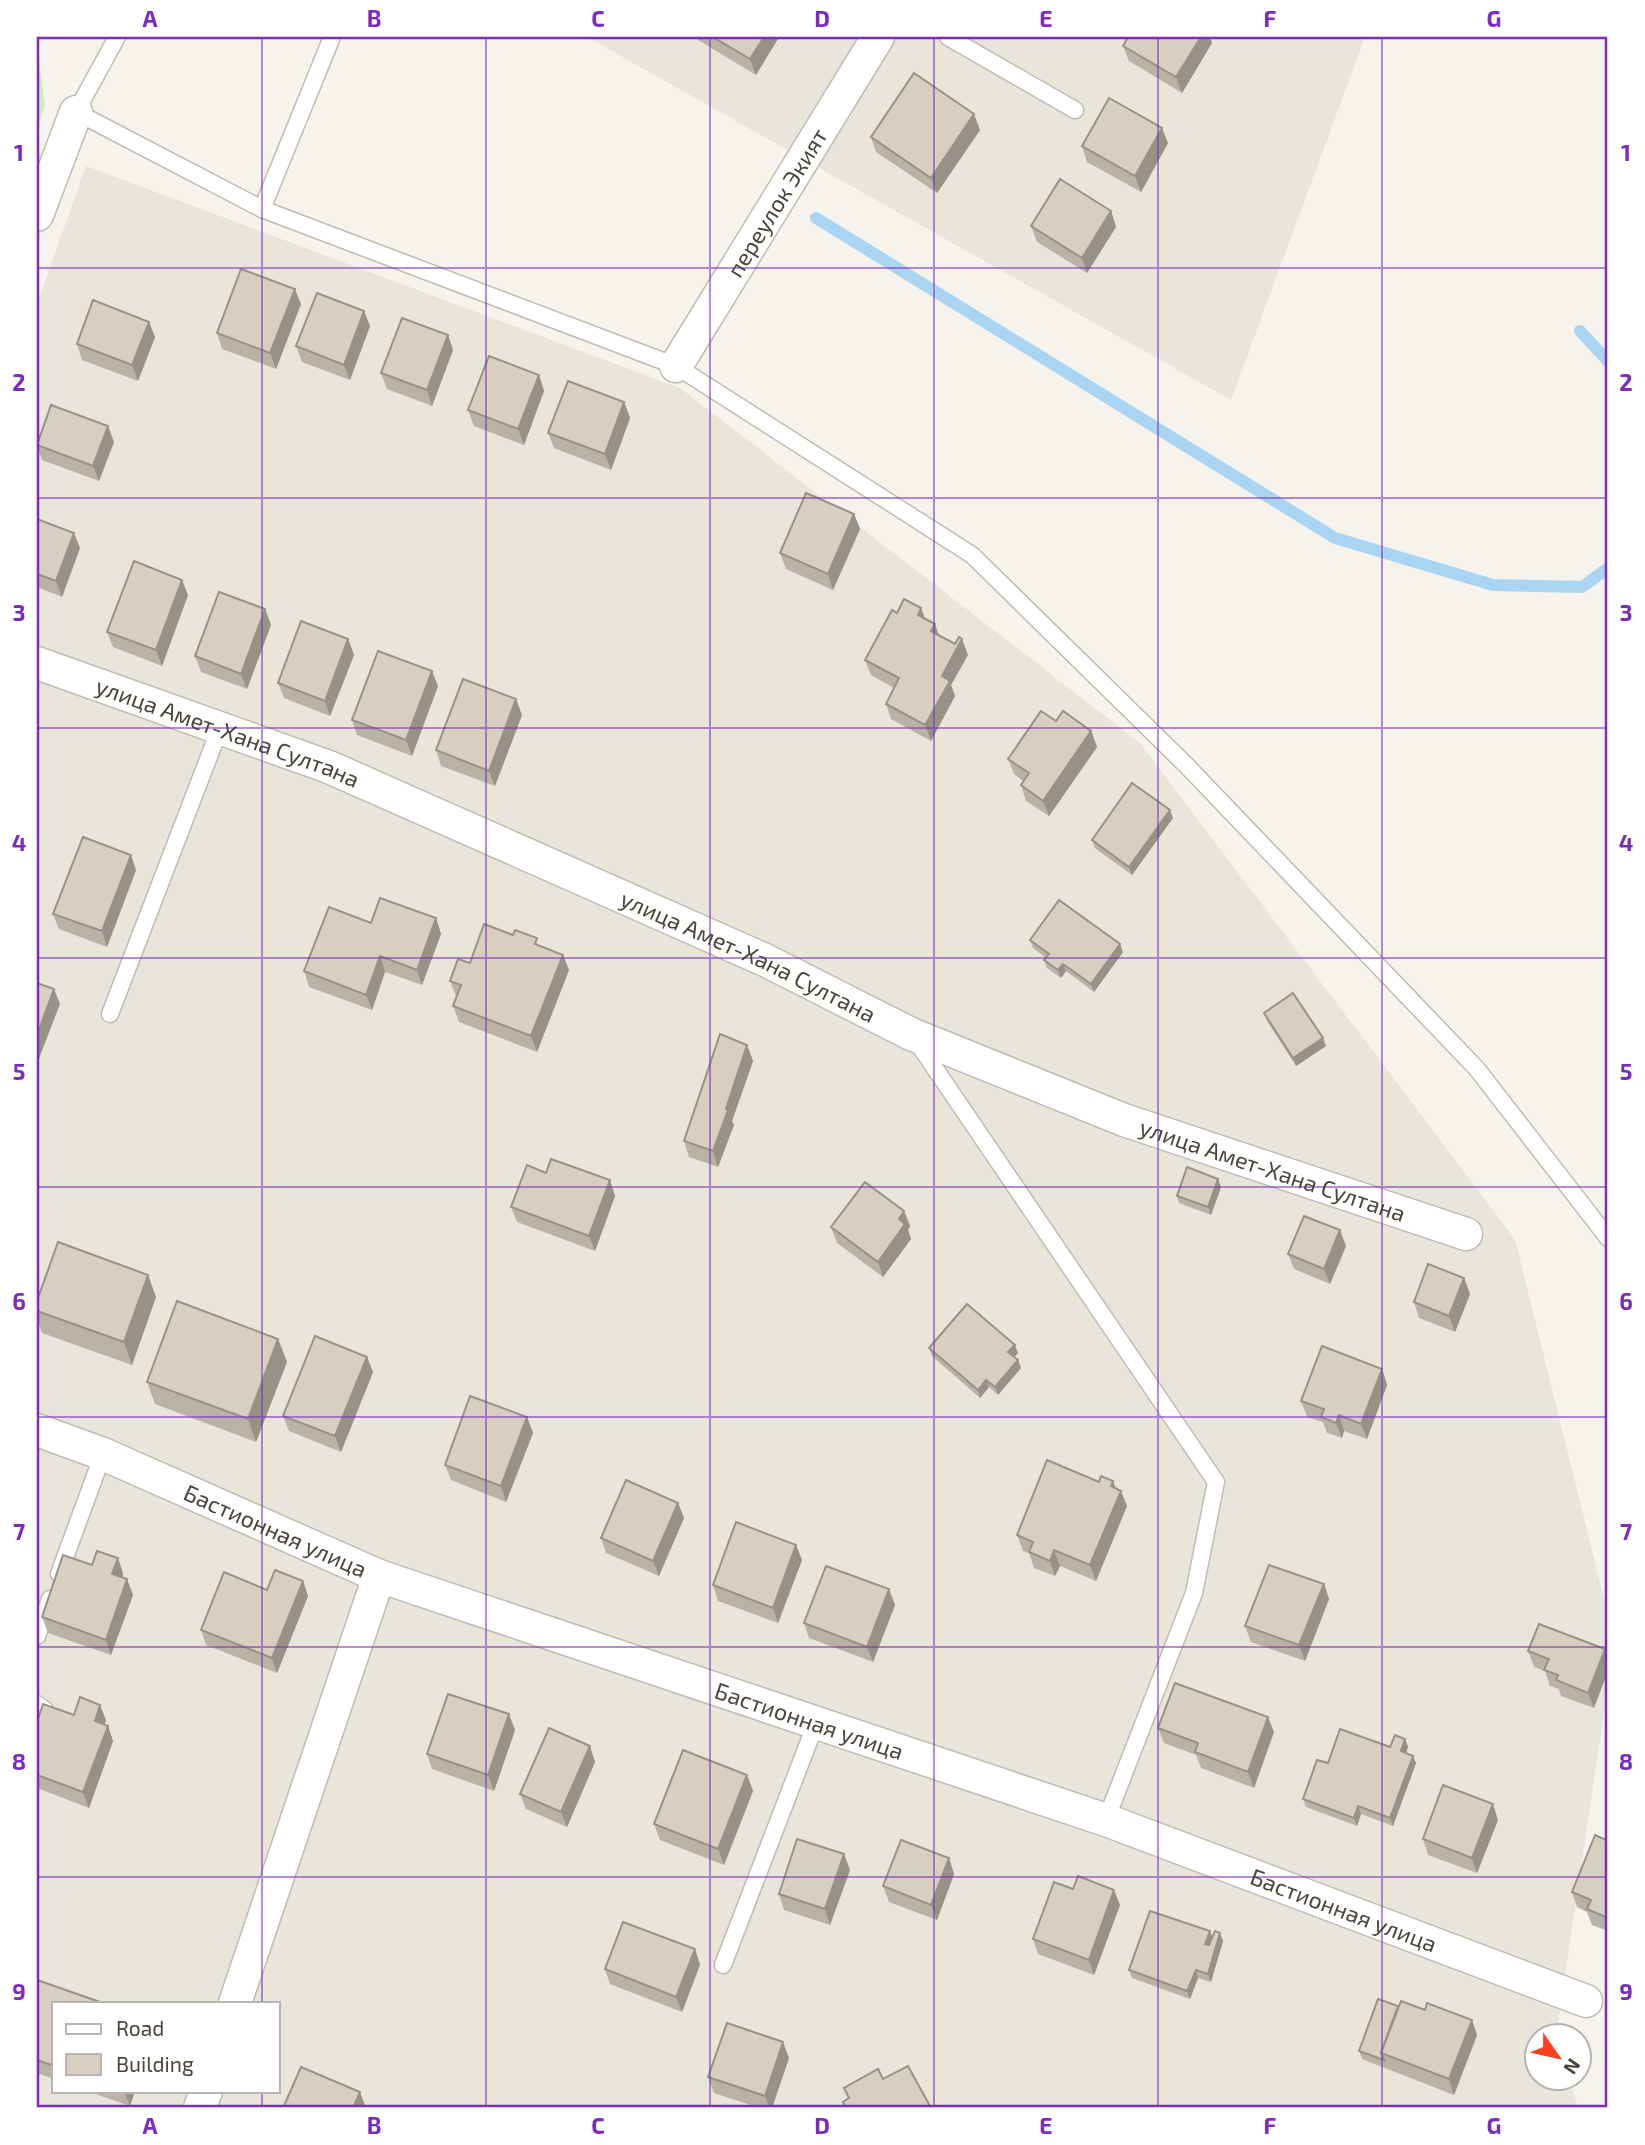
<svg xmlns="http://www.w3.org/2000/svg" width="1645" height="2145" viewBox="0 0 1645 2145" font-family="'Exo 2',sans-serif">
	<rect width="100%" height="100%" fill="#f6f3ec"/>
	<g fill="#eae5da" fill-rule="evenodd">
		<path d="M587,37H1365L1231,400Z"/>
		<path d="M86,166L680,388L1140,743L1515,1239L1608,1616V1686L1557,2029L1559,2036H1536V2078L1570,2079L1578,2108H37V304ZM54,2003H278V2091H54Z"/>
	</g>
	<path fill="#d2eab5" d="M37,44L45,106L37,129Z"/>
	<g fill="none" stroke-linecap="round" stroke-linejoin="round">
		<g stroke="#a9d4f2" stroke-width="12">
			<path d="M816,218L1335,538L1493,585L1582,587L1608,568"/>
			<path d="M1580,331L1608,361"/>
		</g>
		<defs>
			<g id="lane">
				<path d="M117,37L76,112L262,209L676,366L972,555L1186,765L1477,1069L1608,1238"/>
				<path d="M948,37L1075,110"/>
				<path d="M262,209L332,37"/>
				<path d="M110,1014L220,728"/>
				<path d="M917,1042L1216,1482L1194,1593L1106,1820"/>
				<path d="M59,1574L103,1454"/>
				<path d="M37,1636L50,1599"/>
				<path d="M37,1704L45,1710"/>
				<path d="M723,1965L816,1723"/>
			</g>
			<g id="street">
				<path d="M37,215L76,112"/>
				<path id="s1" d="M676,366L878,37"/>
				<path id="s2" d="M37,663L329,767L765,960L911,1034L1124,1120L1466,1234"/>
				<path id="s3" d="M37,1430L103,1454L379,1576L1106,1820L1586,2001"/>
				<path d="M235,2003L379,1576"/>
				<path d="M200,2108L206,2091"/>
			</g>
		</defs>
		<use href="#lane" stroke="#c2bbae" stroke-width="19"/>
		<use href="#street" stroke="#c2bbae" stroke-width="35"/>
		<use href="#lane" stroke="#fff" stroke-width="16"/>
		<use href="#street" stroke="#fff" stroke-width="32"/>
	</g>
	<g fill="#bab2a6">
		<path d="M697,37H779L756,75L698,40Z"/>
		<path d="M1128,37H1210L1212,43L1182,93L1129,61L1123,46Z"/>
		<path d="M980,130L937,193L876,152L871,137Z"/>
		<path d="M1168,143L1141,192L1087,162L1082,146Z"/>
		<path d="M1111,211L1116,227L1087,273L1037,242L1031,226Z"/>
		<path d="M301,304L276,369L222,349L217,333Z"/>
		<path d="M149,322L155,337L138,381L82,360L77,344Z"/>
		<path d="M370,326L350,380L302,362L296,346Z"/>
		<path d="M448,335L453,350L432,406L387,389L381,373Z"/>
		<path d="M539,375L544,391L524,445L474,426L468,410Z"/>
		<path d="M624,402L630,418L611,470L554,448L548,433Z"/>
		<path d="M37,442H114L99,481L42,460L37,446Z"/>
		<path d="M854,514L860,529L833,590L786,569L780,553Z"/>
		<path d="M37,519L80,548L62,597L37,587Z"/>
		<path d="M188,595L162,666L113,647L107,632Z"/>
		<path d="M921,608L925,619L935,624L939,635L968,655L951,685L955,696L931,741L891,719L886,704L894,688L871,675L865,660L897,613Z"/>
		<path d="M265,609L271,625L247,689L201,672L195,656Z"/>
		<path d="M348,639L354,655L330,716L284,698L278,683Z"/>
		<path d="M438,686L412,756L357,735L352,720Z"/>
		<path d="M522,715L495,786L441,766L436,750Z"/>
		<path d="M1056,721L1091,731L1097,747L1049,816L1026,801L1021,785L1023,781L1014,774L1008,759Z"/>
		<path d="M1173,818L1132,875L1095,848L1092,840Z"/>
		<path d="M136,870L107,947L59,929L53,914Z"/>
		<path d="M436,918L441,934L422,985L385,972L372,1010L309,987L304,971L371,923Z"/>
		<path d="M1030,940L1123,952L1094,992L1066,971L1061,978L1047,968L1044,960L1046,958L1033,948Z"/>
		<path d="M540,945L569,970L537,1052L459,1022L453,1006L457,997L456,996L450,981L470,963Z"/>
		<path d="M1264,1013L1326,1046L1296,1066L1267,1021Z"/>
		<path d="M747,1045L753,1061L732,1121L734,1125L718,1167L689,1157L684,1141Z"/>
		<path d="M546,1173L610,1180L615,1196L595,1251L517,1222L511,1207Z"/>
		<path d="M1221,1187L1211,1215L1179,1203L1177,1196Z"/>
		<path d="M904,1211L910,1226L908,1230L911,1239L883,1277L837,1243L831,1227Z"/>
		<path d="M1346,1246L1330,1284L1294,1269L1288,1254Z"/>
		<path d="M1464,1278L1470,1294L1455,1332L1419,1318L1414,1302Z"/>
		<path d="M156,1297L132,1365L42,1333L37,1319V1301Z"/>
		<path d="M278,1339L287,1362L256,1442L155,1404L147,1382Z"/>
		<path d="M929,1348L1018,1353L1014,1357L1021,1368L998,1395L989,1387L980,1398L932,1356Z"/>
		<path d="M1382,1369L1387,1385L1367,1439L1344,1431L1342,1438L1327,1433L1323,1422L1307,1417L1301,1401Z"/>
		<path d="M373,1372L341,1452L289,1431L283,1416Z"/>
		<path d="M527,1417L533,1433L506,1502L451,1480L445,1465Z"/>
		<path d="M1116,1488L1127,1506L1096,1581L1060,1566L1055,1576L1034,1568L1029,1553L1023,1551L1017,1535Z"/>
		<path d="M678,1503L684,1518L659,1576L606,1553L601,1538Z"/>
		<path d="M796,1545L802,1560L778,1623L718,1601L713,1585Z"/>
		<path d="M118,1558L123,1574L122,1577L133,1595L111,1655L48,1633L42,1617L92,1565Z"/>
		<path d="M303,1581L308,1596L277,1673L206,1645L201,1630Z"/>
		<path d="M1324,1584L1329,1599L1305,1661L1251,1642L1245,1626Z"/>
		<path d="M895,1605L873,1662L809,1638L804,1623Z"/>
		<path d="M1605,1649L1594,1708L1561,1696L1559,1689L1550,1686L1545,1671L1534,1667L1528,1651Z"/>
		<path d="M106,1720L104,1725L108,1726L113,1741L89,1808L37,1788V1722Z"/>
		<path d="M1158,1728L1274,1732L1254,1788L1201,1768L1196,1755L1164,1743Z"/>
		<path d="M515,1730L494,1791L432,1769L427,1754Z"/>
		<path d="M1405,1739L1408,1747L1406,1753L1416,1763L1393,1826L1361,1814L1357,1826L1306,1807L1303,1799L1328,1763L1390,1747Z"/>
		<path d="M595,1762L567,1827L526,1809L520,1794Z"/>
		<path d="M747,1775L753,1791L724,1865L660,1840L654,1824Z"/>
		<path d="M1498,1820L1477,1873L1428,1855L1423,1839Z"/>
		<path d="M1608,1841V1931L1592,1925L1587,1912L1577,1907L1572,1892Z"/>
		<path d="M949,1858L954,1874L937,1920L889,1902L883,1886Z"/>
		<path d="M850,1870L830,1925L784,1910L779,1894Z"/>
		<path d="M1120,1905L1094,1975L1038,1954L1033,1939Z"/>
		<path d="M1210,1931L1212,1938L1223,1941L1211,1982L1198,1978L1190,1999L1132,1978L1129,1970Z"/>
		<path d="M695,1949L700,1965L682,2012L610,1984L605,1969Z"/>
		<path d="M37,1980L54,2003V2079L37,2073Z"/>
		<path d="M1398,2006L1425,2010L1472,2020L1477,2035L1454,2095L1362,2059L1359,2051Z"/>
		<path d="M789,2058L772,2108H760L714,2093L708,2077Z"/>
		<path d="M87,2091H135L130,2106Z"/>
	</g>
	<g fill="#979187">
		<path d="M764,37H779L756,75L750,59Z"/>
		<path d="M1201,37H1210L1212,43L1182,93L1176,77Z"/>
		<path d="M974,114L980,130L937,193L931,178Z"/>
		<path d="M1162,128L1168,143L1141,192L1135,176Z"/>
		<path d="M1111,211L1116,227L1087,273L1082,258Z"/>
		<path d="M295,289L301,304L276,369L270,353Z"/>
		<path d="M364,311L370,326L350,380L344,365Z"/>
		<path d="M149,322L155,337L138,381L132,365Z"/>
		<path d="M448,335L453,350L432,406L427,390Z"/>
		<path d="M539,375L544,391L524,445L518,429Z"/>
		<path d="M624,402L630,418L611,470L605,454Z"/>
		<path d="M108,426L114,442L99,481L93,466Z"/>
		<path d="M854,514L860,529L833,590L828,574Z"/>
		<path d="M74,533L80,548L62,597L56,581Z"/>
		<path d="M182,580L188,595L162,666L156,650Z"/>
		<path d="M921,608L927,624L918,615Z"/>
		<path d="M265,609L271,625L247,689L241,674Z"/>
		<path d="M935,624L940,640L931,631Z"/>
		<path d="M348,639L354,655L330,716L325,701Z"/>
		<path d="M962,639L968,655L951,685L955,696L931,741L925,725L942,676Z"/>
		<path d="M432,671L438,686L412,756L406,740Z"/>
		<path d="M516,699L522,715L495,786L489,771Z"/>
		<path d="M1091,731L1097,747L1049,816L1043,801Z"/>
		<path d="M1170,810L1173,818L1132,875L1129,867Z"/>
		<path d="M131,855L136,870L107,947L102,931Z"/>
		<path d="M436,918L441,934L422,985L417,970Z"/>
		<path d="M1120,944L1123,952L1094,992L1091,984Z"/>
		<path d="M563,955L569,970L537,1052L531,1036Z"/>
		<path d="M380,956L385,972L372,1010L366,995Z"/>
		<path d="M1063,964L1066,971L1061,978L1058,970Z"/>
		<path d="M54,989L60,1004L38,1061L37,1056V1035Z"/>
		<path d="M1323,1038L1326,1046L1296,1066L1293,1058Z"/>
		<path d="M747,1045L753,1061L732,1121L734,1125L718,1167L713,1151Z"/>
		<path d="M1218,1179L1221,1187L1211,1215L1208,1207Z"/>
		<path d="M610,1180L615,1196L595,1251L589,1236Z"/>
		<path d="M904,1211L910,1226L908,1230L911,1239L883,1277L878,1262L899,1219Z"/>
		<path d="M1340,1230L1346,1246L1330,1284L1324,1269Z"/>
		<path d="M148,1275L156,1297L132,1365L124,1342Z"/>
		<path d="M1464,1278L1470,1294L1455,1332L1449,1316Z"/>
		<path d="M278,1339L287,1362L256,1442L248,1419Z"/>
		<path d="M1015,1345L1018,1353L1011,1360L1008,1352Z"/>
		<path d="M367,1357L373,1372L341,1452L335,1436Z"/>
		<path d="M1018,1360L1021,1368L998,1395L995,1387Z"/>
		<path d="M1382,1369L1387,1385L1367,1439L1361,1424Z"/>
		<path d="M986,1380L989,1387L980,1398L978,1390Z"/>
		<path d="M1339,1415L1344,1431L1342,1438L1336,1423Z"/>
		<path d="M527,1417L533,1433L506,1502L501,1486Z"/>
		<path d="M1113,1481L1119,1496L1121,1491L1127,1506L1096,1581L1090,1565L1111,1486Z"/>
		<path d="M678,1503L684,1518L659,1576L653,1561Z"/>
		<path d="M796,1545L802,1560L778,1623L773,1608Z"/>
		<path d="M1054,1550L1060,1566L1055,1576L1050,1561Z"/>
		<path d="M118,1558L123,1574L117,1589L112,1574Z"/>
		<path d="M127,1579L133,1595L111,1655L106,1640Z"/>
		<path d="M303,1581L308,1596L277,1673L272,1658Z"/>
		<path d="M1324,1584L1329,1599L1305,1661L1299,1645Z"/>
		<path d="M889,1589L895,1605L873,1662L867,1647Z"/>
		<path d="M1605,1649L1608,1658V1671L1594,1708L1588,1693Z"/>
		<path d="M100,1705L106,1720L100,1737L95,1721Z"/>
		<path d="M509,1714L515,1730L494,1791L488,1775Z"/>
		<path d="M1268,1717L1274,1732L1254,1788L1248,1772Z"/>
		<path d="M108,1726L113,1741L89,1808L83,1792Z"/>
		<path d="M1405,1739L1408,1747L1404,1759L1401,1751Z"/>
		<path d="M590,1746L595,1762L567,1827L561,1812Z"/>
		<path d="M1413,1756L1416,1763L1393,1826L1390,1818Z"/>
		<path d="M747,1775L753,1791L724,1865L718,1849Z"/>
		<path d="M1493,1804L1498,1820L1477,1873L1472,1858Z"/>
		<path d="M1358,1806L1361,1814L1357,1826L1354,1818Z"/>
		<path d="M844,1854L850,1870L830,1925L825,1909Z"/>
		<path d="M949,1858L954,1874L937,1920L931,1905Z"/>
		<path d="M1114,1890L1120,1905L1094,1975L1089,1960Z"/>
		<path d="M1210,1931L1213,1939L1208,1952L1205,1944Z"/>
		<path d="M1220,1933L1223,1941L1211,1982L1208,1974Z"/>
		<path d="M695,1949L700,1965L682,2012L676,1997Z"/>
		<path d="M1196,1970L1198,1978L1190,1999L1187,1991Z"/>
		<path d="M1472,2020L1477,2035L1454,2095L1449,2079Z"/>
		<path d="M783,2042L789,2058L772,2108H769L765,2096Z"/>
		<path d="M124,2091H135L130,2106Z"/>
		<path d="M360,2092L366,2108H353Z"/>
	</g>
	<g fill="#d8cfc1" stroke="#979187" stroke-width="2">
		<path d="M713,37H764L750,59Z"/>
		<path d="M1128,37H1201L1176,77L1123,46Z"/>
		<path d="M914,73L974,114L931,178L871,137Z"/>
		<path d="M1109,98L1162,128L1135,176L1082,146Z"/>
		<path d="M1060,179L1111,211L1082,258L1031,226Z"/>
		<path d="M241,269L295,289L270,353L217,333Z"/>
		<path d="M317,293L364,311L344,365L296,346Z"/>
		<path d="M93,300L149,322L132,365L77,344Z"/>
		<path d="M402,318L448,335L427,390L381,373Z"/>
		<path d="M489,356L539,375L518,429L468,410Z"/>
		<path d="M568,381L624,402L605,454L548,433Z"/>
		<path d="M51,405L108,426L93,466L37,445Z"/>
		<path d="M806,493L854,514L828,574L780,553Z"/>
		<path d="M37,519L74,533L56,581L37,574Z"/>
		<path d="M134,561L182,580L156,650L107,632Z"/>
		<path d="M219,592L265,609L241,674L195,656Z"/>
		<path d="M904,599L921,608L918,615L935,624L931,631L955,644L959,637L962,639L942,676L950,681L925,725L886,704L899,678L865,660L892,610L897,613Z"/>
		<path d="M301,621L348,639L325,701L278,683Z"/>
		<path d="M378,651L432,671L406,740L352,720Z"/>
		<path d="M463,679L516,699L489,771L436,750Z"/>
		<path d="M1041,711L1056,721L1063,711L1091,731L1043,801L1021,785L1029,773L1008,759Z"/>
		<path d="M1132,783L1170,810L1129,867L1092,840Z"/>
		<path d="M83,837L131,855L102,931L53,914Z"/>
		<path d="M380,898L436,918L417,970L380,956L366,995L304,971L329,907L371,923Z"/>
		<path d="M1059,900L1120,944L1091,984L1063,964L1058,970L1044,960L1049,954L1030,940Z"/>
		<path d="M484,924L513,935L515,930L537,938L535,944L563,955L531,1036L453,1006L461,985L450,981L458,959L470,963Z"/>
		<path d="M37,983L54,989L37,1035Z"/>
		<path d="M1293,993L1323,1038L1293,1058L1264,1013Z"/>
		<path d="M720,1034L747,1045L726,1109L728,1110L713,1151L684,1141Z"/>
		<path d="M551,1159L610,1180L589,1236L511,1207L527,1165L546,1173Z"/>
		<path d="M1187,1167L1218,1179L1208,1207L1177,1196Z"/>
		<path d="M865,1182L904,1211L899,1219L905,1224L878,1262L831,1227Z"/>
		<path d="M1304,1216L1340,1230L1324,1269L1288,1254Z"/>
		<path d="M58,1242L148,1275L124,1342L37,1311V1301Z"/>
		<path d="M1428,1264L1464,1278L1449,1316L1414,1302Z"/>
		<path d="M177,1301L278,1339L248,1419L147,1382Z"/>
		<path d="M967,1304L1015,1345L1008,1352L1018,1360L995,1387L986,1380L978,1390L929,1348Z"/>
		<path d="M315,1336L367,1357L335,1436L283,1416Z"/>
		<path d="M1322,1346L1382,1369L1361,1424L1339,1415L1336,1423L1321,1417L1324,1409L1301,1401Z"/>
		<path d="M470,1396L527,1417L501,1486L445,1465Z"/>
		<path d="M1047,1460L1099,1482L1101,1476L1113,1481L1111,1486L1121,1491L1090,1565L1054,1550L1050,1561L1029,1552L1033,1542L1017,1535Z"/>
		<path d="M626,1480L678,1503L653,1561L601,1538Z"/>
		<path d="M736,1522L796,1545L773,1608L713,1585Z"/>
		<path d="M97,1551L118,1558L112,1574L127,1579L106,1640L42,1617L63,1555L92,1565Z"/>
		<path d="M1269,1565L1324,1584L1299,1645L1245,1626Z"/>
		<path d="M826,1566L889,1589L867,1647L804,1623Z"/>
		<path d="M275,1570L303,1581L272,1658L201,1630L224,1572L267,1590Z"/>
		<path d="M1539,1624L1605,1649L1588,1693L1556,1680L1558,1675L1544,1670L1549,1659L1528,1651Z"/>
		<path d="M1175,1683L1268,1717L1248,1772L1195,1752L1198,1743L1158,1728Z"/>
		<path d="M448,1694L509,1714L488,1775L427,1754Z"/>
		<path d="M80,1697L100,1705L95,1721L108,1726L83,1792L37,1775V1722L43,1704L74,1715Z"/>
		<path d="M549,1728L590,1746L561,1812L520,1794Z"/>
		<path d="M1340,1729L1390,1747L1395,1735L1405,1739L1401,1751L1413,1756L1390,1818L1358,1806L1354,1818L1303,1799L1317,1760L1328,1763Z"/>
		<path d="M683,1750L747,1775L718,1849L654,1824Z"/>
		<path d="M1443,1785L1493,1804L1472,1858L1423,1839Z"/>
		<path d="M1595,1835L1608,1841V1918L1587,1909L1591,1900L1572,1892Z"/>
		<path d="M797,1839L844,1854L825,1909L779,1894Z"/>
		<path d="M901,1840L949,1858L931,1905L883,1886Z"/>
		<path d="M1078,1876L1114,1890L1089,1960L1033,1939L1054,1882L1073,1889Z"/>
		<path d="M1150,1911L1210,1931L1205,1944L1209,1945L1215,1931L1220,1933L1208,1974L1196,1970L1187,1991L1129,1970Z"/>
		<path d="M623,1922L695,1949L676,1997L605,1969Z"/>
		<path d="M37,1980L103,2003H54V2066L37,2060Z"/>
		<path d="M1378,1999L1398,2006L1381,2053L1384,2060L1359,2051Z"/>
		<path d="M1401,2001L1425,2010L1427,2003L1472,2020L1449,2079L1381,2053Z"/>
		<path d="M727,2023L783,2042L765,2096L708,2077Z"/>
		<path d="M908,2066L931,2108H846L843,2102L849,2098L844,2088L878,2069L883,2079Z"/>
		<path d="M301,2067L360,2092L353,2108H283Z"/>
	</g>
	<path fill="none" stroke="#7b2cbf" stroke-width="2" stroke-opacity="0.55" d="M262,37V2003M486,37V2108M710,37V2108M934,37V2108M1158,37V2108M1382,37V2108M37,268H1608M37,498H1608M37,728H1608M37,958H1608M37,1187H1608M37,1417H1608M37,1647H1608M37,1877H1608M262,2091V2108"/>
	<g text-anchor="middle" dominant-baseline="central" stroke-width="7" stroke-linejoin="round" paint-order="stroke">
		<g font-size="23" fill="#4b4439" stroke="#fff">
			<text stroke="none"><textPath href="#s1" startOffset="192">переулок Экият</textPath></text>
			<text stroke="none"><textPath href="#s2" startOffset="203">улица Амет-Хана Султана</textPath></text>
			<text stroke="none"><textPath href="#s2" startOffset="770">улица Амет-Хана Султана</textPath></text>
			<text stroke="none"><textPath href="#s2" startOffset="1337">улица Амет-Хана Султана</textPath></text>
			<text stroke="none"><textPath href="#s3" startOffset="259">Бастионная улица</textPath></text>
			<text stroke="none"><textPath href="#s3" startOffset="826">Бастионная улица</textPath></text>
			<text stroke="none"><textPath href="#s3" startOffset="1393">Бастионная улица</textPath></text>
		</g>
	</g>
	<rect width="1645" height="2145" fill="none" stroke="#ffffff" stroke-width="77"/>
	<rect x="52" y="2002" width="228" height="91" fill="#ffffff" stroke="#b7b4b0" stroke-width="2"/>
	<rect x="66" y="2024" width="35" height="10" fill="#ffffff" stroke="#b7b4b0" stroke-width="2"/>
	<text x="116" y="2036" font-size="21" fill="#4b4439">Road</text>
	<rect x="66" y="2054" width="35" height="21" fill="#d8cfc1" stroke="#b7b4b0" stroke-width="2"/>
	<text x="116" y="2072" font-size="21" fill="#4b4439">Building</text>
	<g transform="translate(1558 2057) rotate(124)"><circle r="33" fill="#ffffff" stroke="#b7b4b0" stroke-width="2"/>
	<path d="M0-5L12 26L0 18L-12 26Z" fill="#fc3f1d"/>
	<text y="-10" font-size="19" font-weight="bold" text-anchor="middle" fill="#4b4439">N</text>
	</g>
	<rect x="38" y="38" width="1568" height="2068" fill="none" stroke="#7b2cbf" stroke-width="2.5"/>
	<g font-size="23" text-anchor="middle" font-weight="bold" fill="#7b2cbf">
		<text x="150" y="27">A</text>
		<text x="374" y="27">B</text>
		<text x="598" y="27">C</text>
		<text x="822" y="27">D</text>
		<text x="1046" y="27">E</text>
		<text x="1270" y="27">F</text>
		<text x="1494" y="27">G</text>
		<text x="19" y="161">1</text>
		<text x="1626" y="161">1</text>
		<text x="19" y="391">2</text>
		<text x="1626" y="391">2</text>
		<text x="19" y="621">3</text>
		<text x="1626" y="621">3</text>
		<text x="19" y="851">4</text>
		<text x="1626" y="851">4</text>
		<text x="19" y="1080">5</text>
		<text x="1626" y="1080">5</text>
		<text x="19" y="1310">6</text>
		<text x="1626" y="1310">6</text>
		<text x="19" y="1540">7</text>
		<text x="1626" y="1540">7</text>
		<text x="19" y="1770">8</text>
		<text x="1626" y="1770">8</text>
		<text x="19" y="2000">9</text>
		<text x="1626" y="2000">9</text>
		<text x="150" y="2134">A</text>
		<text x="374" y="2134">B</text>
		<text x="598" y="2134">C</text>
		<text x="822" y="2134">D</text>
		<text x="1046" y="2134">E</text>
		<text x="1270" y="2134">F</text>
		<text x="1494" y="2134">G</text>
	</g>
</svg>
